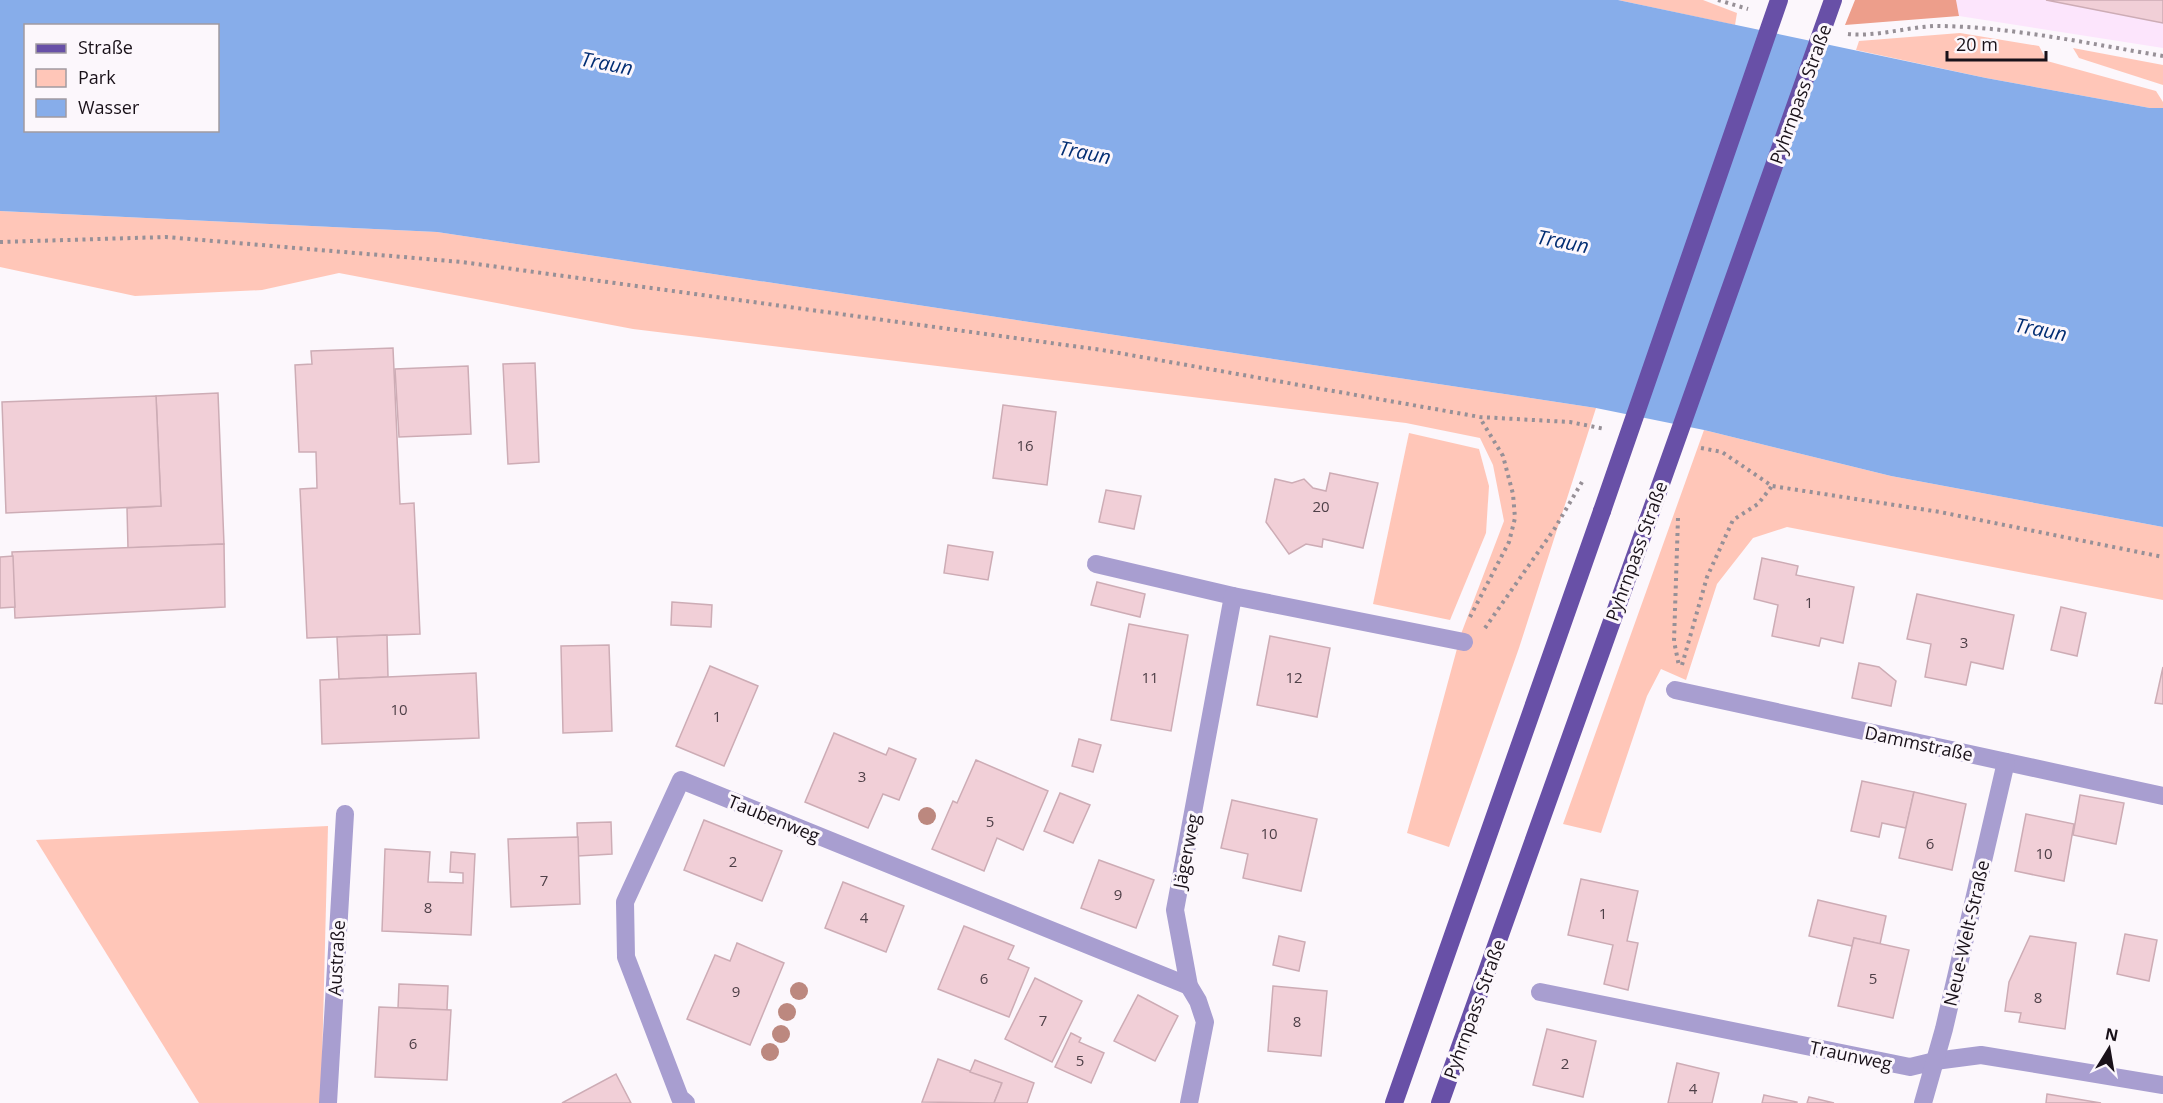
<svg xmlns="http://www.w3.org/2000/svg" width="2163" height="1103" viewBox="0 0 2163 1103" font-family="'Open Sans',sans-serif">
	<rect width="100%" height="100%" fill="#fcf7fc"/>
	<path fill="#fce5fc" d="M1956,0H2163V48L1959,16Z"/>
	<g fill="#ffc6b8">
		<path d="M1618,0H1703L1737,13L1735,25Z"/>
		<path d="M1960,33L2039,46L2047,61L2156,91L2163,102V108H2150L1986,78L1856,50L1859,41Z"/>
		<path d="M2073,48L2163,65V85L2079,58Z"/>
		<path d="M0,211L437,232L1596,408L1519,648L1449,847L1407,833L1461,634L1504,521L1493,465L1480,438L1406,423L633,329L339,273L262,290L135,296L0,267Z"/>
		<path d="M1704,430L1891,476L2163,527V600L1787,527L1753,538L1717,584L1686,680L1661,669L1647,696L1601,833L1563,824Z"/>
		<path d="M1409,433L1479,449L1489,486L1486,533L1450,620L1373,604Z"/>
		<path d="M328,826L321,1103H199L36,840Z"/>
	</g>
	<path fill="#ed9e8b" d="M1855,0H1956L1959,16L1845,25Z"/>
	<path fill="#87adea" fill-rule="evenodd" d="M0,0H1618L1986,78L2150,108H2163V527L1891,476L1704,430L1596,408L437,232L0,211ZM26,26H218V130H26Z"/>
	<g fill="#f1cfd7" stroke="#cdacb5" stroke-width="1.5">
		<path d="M2046,0H2163V23Z"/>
		<path d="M393,348L400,504L414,503L420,634L307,638L300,489L317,488L316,452H299L295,365L312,364L311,351Z"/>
		<path d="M535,363L539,462L508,464L503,364Z"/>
		<path d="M468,366L471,434L399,437L395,369Z"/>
		<path d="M218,393L224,544L128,548L127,508L161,506L156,396Z"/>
		<path d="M156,396L161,506L6,513L2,402Z"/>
		<path d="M1003,405L1056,412L1047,485L993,478Z"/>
		<path d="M1330,473L1378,483L1363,548L1323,539L1322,547L1306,544L1289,554L1266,522L1275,479L1292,483L1304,479L1313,488L1326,491Z"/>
		<path d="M1106,490L1141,496L1134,529L1099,522Z"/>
		<path d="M224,544L225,607L15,618L12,552Z"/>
		<path d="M948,545L993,552L988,580L944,573Z"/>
		<path d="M13,556L15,607L0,608V557Z"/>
		<path d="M1762,558L1798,566L1796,575L1854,587L1843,643L1821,638L1819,646L1772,636L1778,605L1754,599Z"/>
		<path d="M1097,582L1145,594L1140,617L1091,605Z"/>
		<path d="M1917,594L2014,615L2003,669L1971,662L1966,685L1925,677L1931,644L1907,639Z"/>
		<path d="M672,602L712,605L711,627L671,625Z"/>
		<path d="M2061,607L2086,613L2077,656L2051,650Z"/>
		<path d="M1129,624L1188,635L1171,731L1111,720Z"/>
		<path d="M387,635L388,677L339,679L337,637Z"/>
		<path d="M1270,636L1330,648L1317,717L1257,705Z"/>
		<path d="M609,645L612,731L563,733L561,646Z"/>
		<path d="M1859,663L1879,667L1896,681L1891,706L1852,698Z"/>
		<path d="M710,666L758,686L724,766L676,746Z"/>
		<path d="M2163,667V704L2155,703Z"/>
		<path d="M476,673L479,738L322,744L320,680Z"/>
		<path d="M834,733L886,755L889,748L916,759L899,800L883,794L868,828L805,802Z"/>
		<path d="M1079,739L1101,745L1093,772L1072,766Z"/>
		<path d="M976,760L1048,791L1023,850L997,838L984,871L932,849L953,801L957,803Z"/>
		<path d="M1862,781L1914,792L1906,828L1882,823L1879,837L1851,831Z"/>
		<path d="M1914,792L1966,804L1952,870L1899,858Z"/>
		<path d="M1060,793L1090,805L1073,843L1044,831Z"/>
		<path d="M2080,795L2124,803L2116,844L2073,835Z"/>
		<path d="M1232,800L1317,819L1301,891L1243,878L1248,854L1221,848Z"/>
		<path d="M2026,814L2074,824L2064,881L2015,871Z"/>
		<path d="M704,820L782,851L762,901L684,870Z"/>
		<path d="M611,822L612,854L578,856L577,823Z"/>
		<path d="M578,837L580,904L511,907L508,839Z"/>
		<path d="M385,849L430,852L428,882L463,883V873L450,872L451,852L475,854L471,935L382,931Z"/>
		<path d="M1099,860L1154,880L1136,928L1081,908Z"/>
		<path d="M1581,879L1638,891L1627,941L1638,943L1628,990L1604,984L1613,945L1568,935Z"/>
		<path d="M843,882L904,906L886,952L825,928Z"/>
		<path d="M1818,900L1886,916L1880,944L1854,938L1852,946L1809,936Z"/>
		<path d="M964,926L1014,946L1008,959L1029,968L1009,1017L938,989Z"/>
		<path d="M2125,934L2157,940L2149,981L2117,974Z"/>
		<path d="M1279,936L1305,942L1299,971L1273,965Z"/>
		<path d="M2030,936L2076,943L2065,1029L2019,1022L2021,1013L2005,1011L2009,982Z"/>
		<path d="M1854,938L1909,950L1893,1018L1838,1006Z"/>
		<path d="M737,943L784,963L750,1045L687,1019L715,955L730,961Z"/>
		<path d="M1035,978L1082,1001L1052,1062L1005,1039Z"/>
		<path d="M399,984L448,986L447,1010L398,1008Z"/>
		<path d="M1273,986L1327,991L1321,1056L1268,1051Z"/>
		<path d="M1138,995L1178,1016L1155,1061L1114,1041Z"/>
		<path d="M379,1007L451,1010L447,1080L375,1077Z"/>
		<path d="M1547,1029L1596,1041L1583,1097L1533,1085Z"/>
		<path d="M1071,1033L1081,1038L1079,1042L1104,1053L1091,1083L1055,1067Z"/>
		<path d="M938,1059L1002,1083L994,1103L922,1102Z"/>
		<path d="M975,1060L1034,1083L1027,1103H994L1002,1083L970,1072Z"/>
		<path d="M1677,1063L1719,1073L1712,1103H1668Z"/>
		<path d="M616,1074L631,1103H562Z"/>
		<path d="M2047,1094L2101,1103H2046Z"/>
		<path d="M1764,1095L1797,1102V1103H1762Z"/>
		<path d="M1809,1097L1834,1103H1807Z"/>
	</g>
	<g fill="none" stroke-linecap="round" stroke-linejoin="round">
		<g stroke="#979097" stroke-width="4" stroke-dasharray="3 4.5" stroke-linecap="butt">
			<path d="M1718,0L1748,9"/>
			<path d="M1848,34C1877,37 1907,27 1935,26C2008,26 2091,44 2163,56"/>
			<path d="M0,242L166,237L462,262L1102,350L1480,417L1570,422L1605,429"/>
			<path d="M1701,448L1722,452L1772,486L1940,512L2163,557"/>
			<path d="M1678,518L1674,641L1679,666"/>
			<path d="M1470,617L1509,542L1515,518L1513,494L1503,456L1480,418"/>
			<path d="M1485,628L1555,528L1582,482"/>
			<path d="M1682,665L1707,577L1733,520L1758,504L1772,486"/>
		</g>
		<g stroke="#a89ed0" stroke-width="18">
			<path d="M1096,564L1233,596"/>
			<path d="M1675,690L2163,796"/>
			<path d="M1540,992L1910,1067L1935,1061L1981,1055L2163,1085"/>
			<path d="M328,1103L345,814"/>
			<path d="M686,1103L680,1098L626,957L625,902L681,780L1189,986"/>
			<path d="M1189,1103L1205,1022L1198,1001L1189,986L1175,910L1233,596L1464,642"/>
			<path d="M1923,1103L1944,1029L2006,762"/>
		</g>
		<g stroke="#6850a7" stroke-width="18">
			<path d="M1394,1103L1602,511"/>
			<path d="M1440,1103L1648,520"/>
		</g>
		<g stroke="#6850a7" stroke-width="18">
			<path d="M1602,511L1779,0"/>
			<path d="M1648,520L1833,0"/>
		</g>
	</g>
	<g fill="#bc887f">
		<circle cx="927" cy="816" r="9"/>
		<circle cx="799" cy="991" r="9"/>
		<circle cx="787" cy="1012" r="9"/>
		<circle cx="781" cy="1034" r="9"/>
		<circle cx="770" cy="1052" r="9"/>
	</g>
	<g text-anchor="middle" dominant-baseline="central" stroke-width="6" stroke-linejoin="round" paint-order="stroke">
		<g font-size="15" fill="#4f4048">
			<text x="1025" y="445">16</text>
			<text x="1321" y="506">20</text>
			<text x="1809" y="602">1</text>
			<text x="1964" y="642">3</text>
			<text x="1150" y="677">11</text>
			<text x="1294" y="677">12</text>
			<text x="399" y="709">10</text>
			<text x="717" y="716">1</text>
			<text x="862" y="776">3</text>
			<text x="990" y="821">5</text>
			<text x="1269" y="833">10</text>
			<text x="1930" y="843">6</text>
			<text x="2044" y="853">10</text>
			<text x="733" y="861">2</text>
			<text x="544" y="880">7</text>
			<text x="1118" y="894">9</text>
			<text x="428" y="907">8</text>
			<text x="1603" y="913">1</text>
			<text x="864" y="917">4</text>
			<text x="984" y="978">6</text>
			<text x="1873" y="978">5</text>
			<text x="736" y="991">9</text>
			<text x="2038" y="997">8</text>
			<text x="1043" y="1020">7</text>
			<text x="1297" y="1021">8</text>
			<text x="413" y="1043">6</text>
			<text x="1080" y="1060">5</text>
			<text x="1565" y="1063">2</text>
			<text x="1693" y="1088">4</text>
		</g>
		<g font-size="18" fill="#191119" stroke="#fcf7fc">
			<text transform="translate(1800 94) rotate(-70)">Pyhrnpass Straße</text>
			<text transform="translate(1636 551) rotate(-70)">Pyhrnpass Straße</text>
			<text transform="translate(1919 743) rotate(12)">Dammstraße</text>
			<text transform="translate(774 818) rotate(22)">Taubenweg</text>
			<text transform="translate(1186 851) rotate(-79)">Jägerweg</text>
			<text transform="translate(1966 933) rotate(-77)">Neue-Welt-Straße</text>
			<text transform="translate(336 958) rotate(-87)">Austraße</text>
			<text transform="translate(1474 1009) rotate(-70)">Pyhrnpass Straße</text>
			<text transform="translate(1851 1055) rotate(12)">Traunweg</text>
		</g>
		<g font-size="20" font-style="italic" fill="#022d73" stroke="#fcf7fc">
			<text transform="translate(607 63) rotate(11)">Traun</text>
			<text transform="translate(1085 152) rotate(11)">Traun</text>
			<text transform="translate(1563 241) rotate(11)">Traun</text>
			<text transform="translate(2041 329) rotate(11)">Traun</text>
		</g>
	</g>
	<rect x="24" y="24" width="195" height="108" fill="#fcf7fc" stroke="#a19ba1" stroke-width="1.5"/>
	<rect x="36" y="44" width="30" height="9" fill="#6850a7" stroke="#a19ba1" stroke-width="1.5"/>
	<text x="78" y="54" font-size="18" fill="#191119">Straße</text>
	<rect x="36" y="69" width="30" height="18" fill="#ffc6b8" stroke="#a19ba1" stroke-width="1.5"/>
	<text x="78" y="84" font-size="18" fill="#191119">Park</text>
	<rect x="36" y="99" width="30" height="18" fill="#87adea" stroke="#a19ba1" stroke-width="1.5"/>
	<text x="78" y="114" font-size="18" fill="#191119">Wasser</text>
	<g transform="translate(2109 1049) rotate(11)" stroke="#fcf7fc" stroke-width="4.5" paint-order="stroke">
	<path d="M0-4.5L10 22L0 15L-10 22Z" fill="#191119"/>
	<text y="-9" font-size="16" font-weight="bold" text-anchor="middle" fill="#191119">N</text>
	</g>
	<path d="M1947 51v9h99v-9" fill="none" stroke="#191119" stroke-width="3"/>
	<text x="1956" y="51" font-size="18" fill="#191119" stroke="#fcf7fc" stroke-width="4.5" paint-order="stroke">20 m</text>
</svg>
